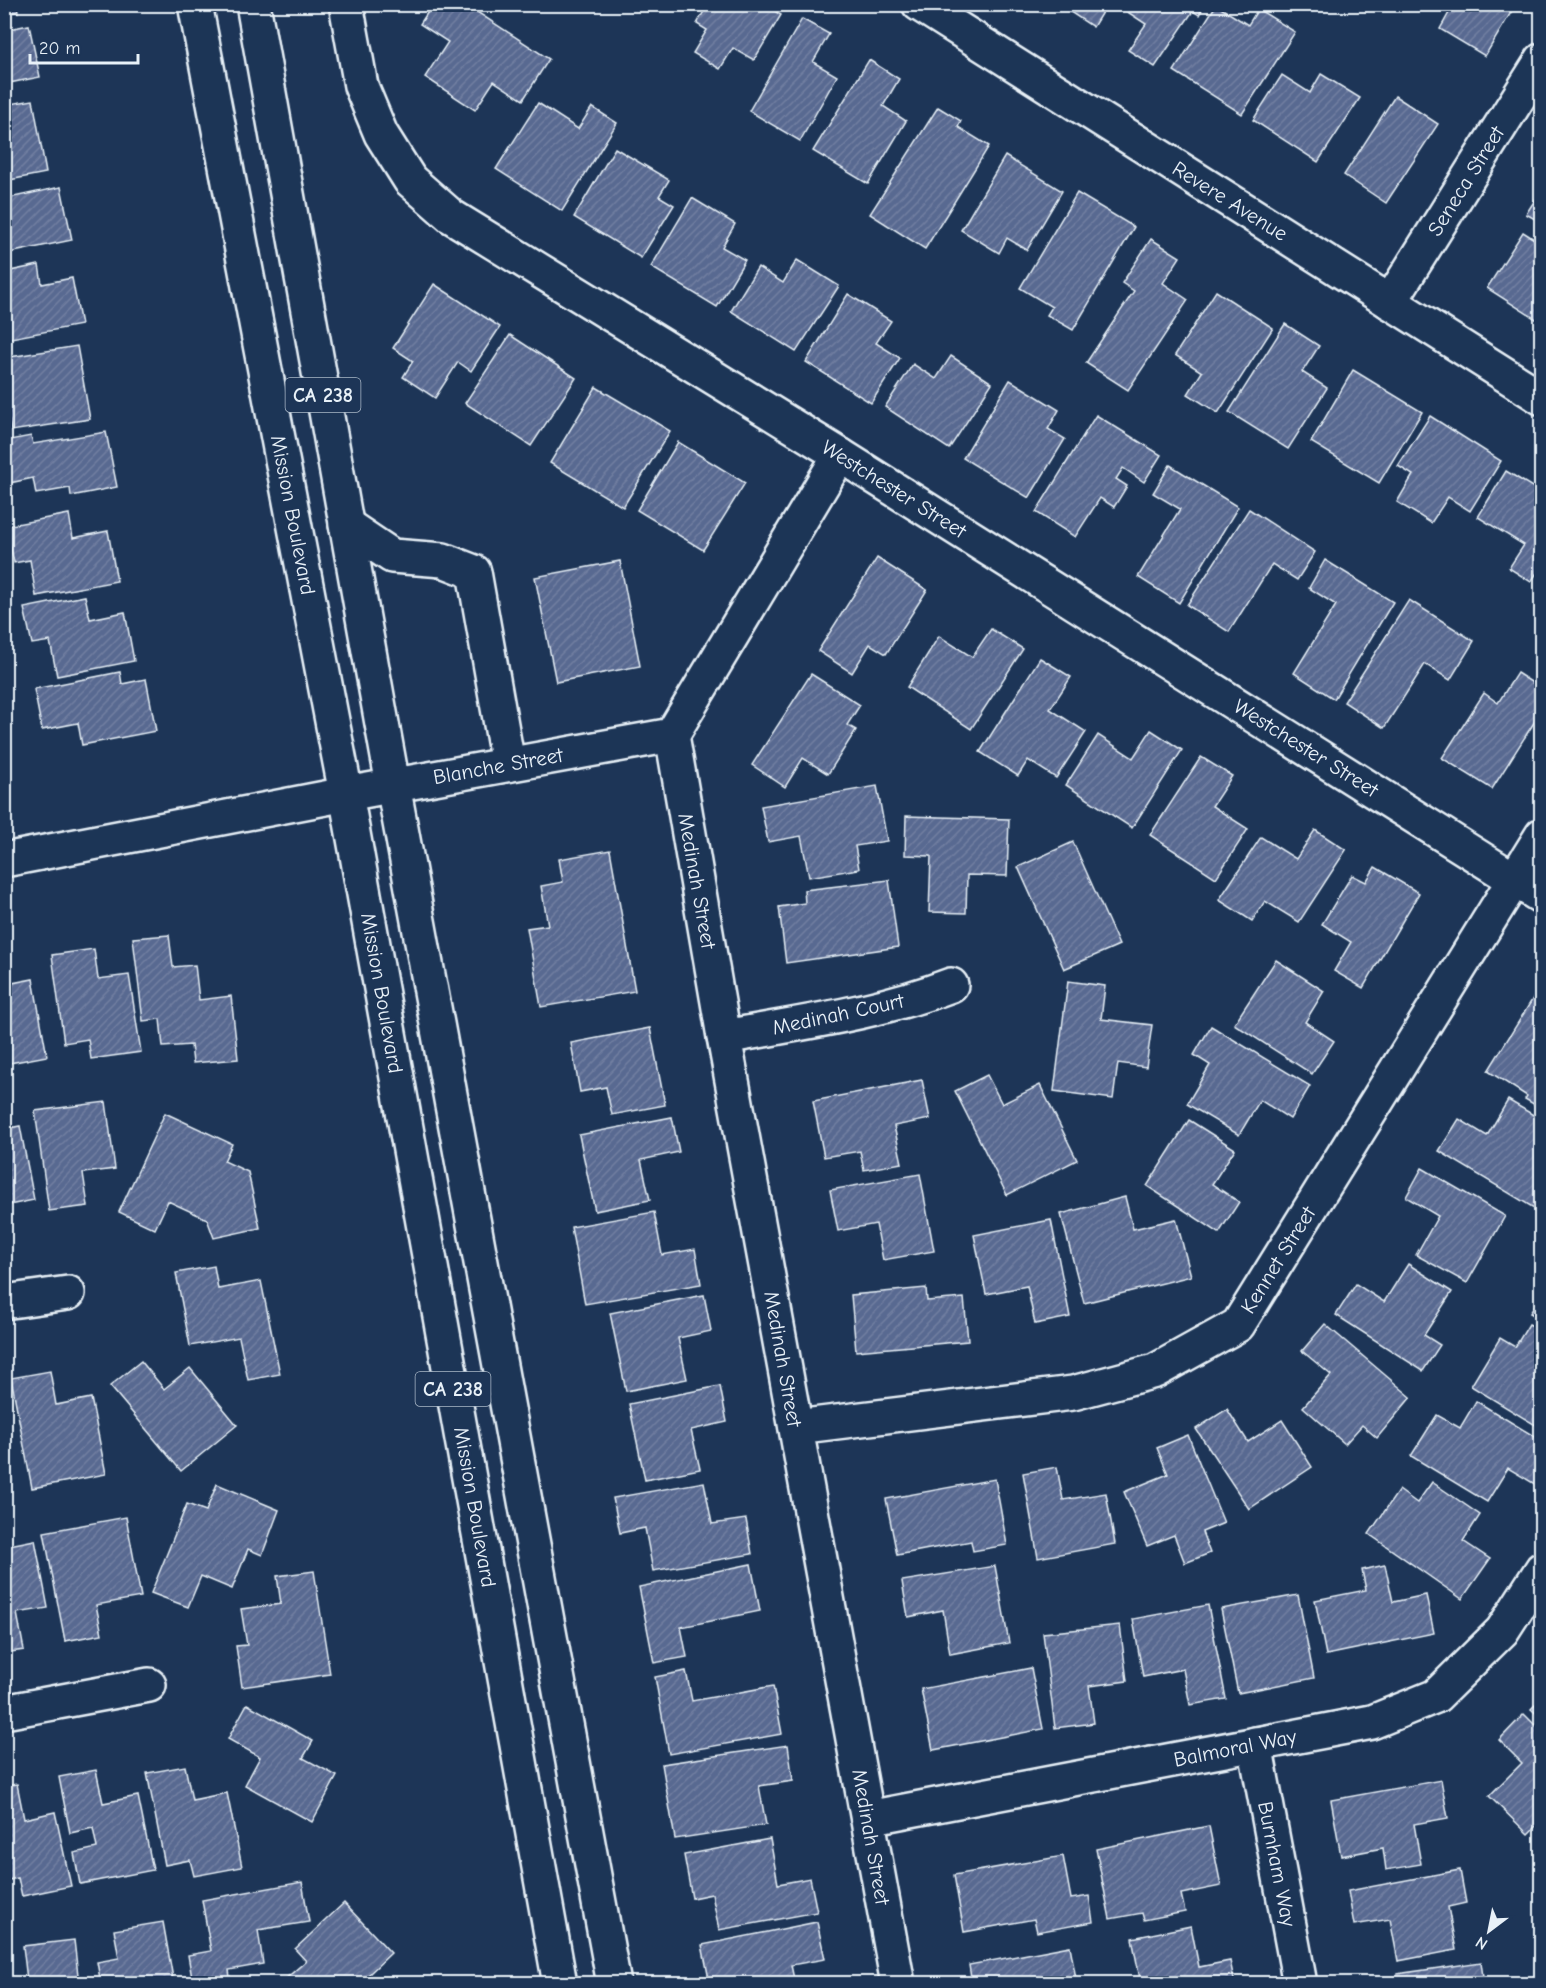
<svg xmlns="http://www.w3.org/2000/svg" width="1546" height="1988" viewBox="0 0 1546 1988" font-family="'Comic Neue',sans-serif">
	<defs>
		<pattern id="building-hatch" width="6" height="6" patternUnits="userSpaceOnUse" patternTransform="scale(1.5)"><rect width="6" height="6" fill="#596991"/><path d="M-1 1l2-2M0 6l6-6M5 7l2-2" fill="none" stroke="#717fa1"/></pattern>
	</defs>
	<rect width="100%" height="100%" fill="#1d3557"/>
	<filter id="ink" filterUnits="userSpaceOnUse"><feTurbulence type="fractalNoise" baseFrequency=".0167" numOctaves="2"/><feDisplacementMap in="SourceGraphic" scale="12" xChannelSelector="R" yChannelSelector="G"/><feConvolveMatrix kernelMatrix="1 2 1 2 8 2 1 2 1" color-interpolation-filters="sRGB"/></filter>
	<g filter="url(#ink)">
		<g fill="url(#building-hatch)" stroke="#e8f1f8" stroke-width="1.5">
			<path d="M4,4H17L18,12L4,13Z"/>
			<path d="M433,4H465L549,59L523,100L494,81L475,110L425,77L448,42L420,24Z"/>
			<path d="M708,4H764L781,15L754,60L733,48L720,69L693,53L707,30L697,24Z"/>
			<path d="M1058,4H1107L1093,27Z"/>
			<path d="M1122,4H1205L1199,15L1193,11L1155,67L1128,50L1146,24L1120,7Z"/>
			<path d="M1454,4H1516L1485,56L1440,29Z"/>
			<path d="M1216,5L1248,25L1258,9L1295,32L1242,114L1174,71Z"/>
			<path d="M802,19L829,34L813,62L837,76L800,141L749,111Z"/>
			<path d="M29,25L40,77L4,84V30Z"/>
			<path d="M869,60L899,79L883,106L906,121L868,184L813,151Z"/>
			<path d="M1321,74L1360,98L1318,162L1253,120L1282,75L1310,93Z"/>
			<path d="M1395,96L1438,124L1386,203L1344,175Z"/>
			<path d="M33,100L46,173L4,181V105Z"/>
			<path d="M538,103L578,129L592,107L617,123L562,211L496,169Z"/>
			<path d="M938,107L961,121L958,127L989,146L925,249L870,214Z"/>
			<path d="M615,148L669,180L659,196L674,205L641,258L574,217Z"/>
			<path d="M1005,156L1062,191L1027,250L1007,238L999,253L961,230Z"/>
			<path d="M61,187L72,240L4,254V199Z"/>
			<path d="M1542,189V223L1526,214Z"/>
			<path d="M1077,193L1134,227L1073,330L1047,315L1052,307L1020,288Z"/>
			<path d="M692,198L735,224L722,247L745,260L717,307L651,267Z"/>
			<path d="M1523,232L1542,244V323L1487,288Z"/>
			<path d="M1151,239L1180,257L1163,283L1188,300L1128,390L1086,363L1134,291L1122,283Z"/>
			<path d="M797,260L839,286L796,352L731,311L758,267L783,283Z"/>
			<path d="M39,265L42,284L72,278L81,325L6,339L4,331V267L9,266L10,271Z"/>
			<path d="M434,284L500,327L471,371L458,362L435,398L403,377L413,361L393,348Z"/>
			<path d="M1216,291L1273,328L1218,413L1188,394L1202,372L1175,355Z"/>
			<path d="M848,294L891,321L876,343L900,358L871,403L806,362Z"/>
			<path d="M1285,324L1319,346L1302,372L1327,388L1288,449L1229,412Z"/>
			<path d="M510,335L576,378L531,446L465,403Z"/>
			<path d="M77,346L90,419L11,431L4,397V358Z"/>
			<path d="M951,356L992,383L949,449L885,407L913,364L936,379Z"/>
			<path d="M1353,370L1422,412L1379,483L1311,442Z"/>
			<path d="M1010,380L1059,410L1048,429L1065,439L1029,498L963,458Z"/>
			<path d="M596,387L670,431L623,507L550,463Z"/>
			<path d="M1096,415L1161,455L1144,482L1123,468L1116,479L1127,486L1114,507L1100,498L1075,537L1036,512Z"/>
			<path d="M1430,416L1501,461L1470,511L1448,497L1431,523L1397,502L1413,475L1398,466Z"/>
			<path d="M106,432L117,487L71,496L70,488L36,494L33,478L5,484L4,441L31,436L33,444Z"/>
			<path d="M678,442L745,483L703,550L637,510Z"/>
			<path d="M1170,465L1238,507L1179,603L1138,577L1180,509L1153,493Z"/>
			<path d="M1506,471L1542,493V565L1531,582L1509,568L1524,545L1478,517Z"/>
			<path d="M1249,509L1315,552L1297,580L1272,564L1229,632L1187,605Z"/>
			<path d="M69,514L73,538L108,531L117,581L36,596L30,560L14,563L6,526Z"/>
			<path d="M877,558L927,590L886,654L870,644L852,673L818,651Z"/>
			<path d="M1325,560L1393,602L1334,699L1294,673L1336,605L1309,588Z"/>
			<path d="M620,561L640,666L556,682L535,577Z"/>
			<path d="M85,596L90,619L125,612L134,661L57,676L50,641L32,644L24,608Z"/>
			<path d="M1409,600L1474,641L1450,680L1425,664L1384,728L1344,702Z"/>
			<path d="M991,629L1023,649L971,729L907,687L939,636L972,657Z"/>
			<path d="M1040,658L1071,677L1050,709L1086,732L1056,778L1028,760L1018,776L980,752Z"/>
			<path d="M120,672L122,684L146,679L156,731L82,745L78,723L42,730L34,689Z"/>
			<path d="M1517,673L1542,689V710L1492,789L1442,758L1484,693L1498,703Z"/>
			<path d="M811,674L860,705L847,725L856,730L828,774L803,758L785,787L752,765Z"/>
			<path d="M1151,730L1182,750L1132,828L1066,785L1098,735L1133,758Z"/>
			<path d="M1201,757L1232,776L1212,806L1248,829L1216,878L1150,835Z"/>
			<path d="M877,786L887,841L855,846L859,869L809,877L801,836L768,842L761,806Z"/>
			<path d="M906,816L1009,819L1007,876L967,875L966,913L929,912L931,856L905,855Z"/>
			<path d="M1315,830L1346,850L1299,922L1265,901L1252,921L1219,900L1261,837L1296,859Z"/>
			<path d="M1073,842L1119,945L1064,969L1018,867Z"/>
			<path d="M610,850L635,991L541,1007L527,928L548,925L541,886L563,882L559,859Z"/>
			<path d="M1375,867L1419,893L1363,988L1334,971L1351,942L1322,924L1352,875L1366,882Z"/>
			<path d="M889,880L898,947L786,963L779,907L805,903L804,890Z"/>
			<path d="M169,935L173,967L195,965L199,1000L231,996L238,1059L193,1063L191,1045L163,1047L160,1019L143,1021L133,938Z"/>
			<path d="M94,949L98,979L129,975L141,1052L91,1059L88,1039L64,1043L52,955Z"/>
			<path d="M4,953H6L12,983L33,979L47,1056L4,1064Z"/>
			<path d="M1276,960L1324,991L1305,1022L1334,1041L1312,1074L1234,1024Z"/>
			<path d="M1068,981L1105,986L1101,1019L1152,1025L1146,1067L1118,1063L1113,1099L1054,1091Z"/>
			<path d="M1542,984V1109L1525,1099L1527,1096L1488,1071Z"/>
			<path d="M1211,1026L1310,1086L1290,1119L1260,1100L1239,1135L1187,1104L1210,1065L1194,1055Z"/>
			<path d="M650,1028L665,1105L612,1115L606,1087L580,1092L571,1043Z"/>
			<path d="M987,1075L1002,1104L1040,1085L1077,1160L1007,1195L955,1091Z"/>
			<path d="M922,1080L930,1119L894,1126L902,1163L864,1170L860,1151L824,1157L813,1101Z"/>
			<path d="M1508,1100L1542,1120V1161L1540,1164L1542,1165V1196L1534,1208L1439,1151L1459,1119L1487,1136Z"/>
			<path d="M106,1102L115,1169L83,1173L88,1206L49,1211L35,1111Z"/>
			<path d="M165,1113L232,1144L224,1161L248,1172L260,1228L214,1238L207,1219L168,1201L155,1229L119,1212Z"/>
			<path d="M672,1117L679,1152L641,1160L650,1200L595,1211L579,1135Z"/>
			<path d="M1189,1120L1235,1149L1212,1184L1239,1202L1219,1233L1147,1186Z"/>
			<path d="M20,1126L34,1200L4,1206V1129Z"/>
			<path d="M1422,1168L1505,1216L1467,1283L1416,1255L1438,1216L1406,1197Z"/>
			<path d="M920,1174L934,1251L883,1260L876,1224L838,1231L830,1190Z"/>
			<path d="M1125,1197L1133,1229L1176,1219L1191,1276L1084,1303L1061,1214Z"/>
			<path d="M654,1212L662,1255L695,1249L701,1284L585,1304L571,1227Z"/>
			<path d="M1051,1220L1070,1317L1035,1324L1027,1286L986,1294L974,1235Z"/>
			<path d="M1408,1264L1452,1292L1424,1335L1440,1345L1423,1371L1336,1315L1356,1284L1384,1302Z"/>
			<path d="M214,1266L218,1289L261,1281L280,1374L248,1380L239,1337L190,1346L176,1273Z"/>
			<path d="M926,1288L927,1301L964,1298L968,1341L856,1351L851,1295Z"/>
			<path d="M704,1295L711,1331L678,1338L687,1379L626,1391L610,1313Z"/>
			<path d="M1542,1295V1320L1530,1313Z"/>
			<path d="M1325,1324L1411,1397L1377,1438L1362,1425L1345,1444L1303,1407L1331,1375L1302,1351Z"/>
			<path d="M1529,1324L1542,1331V1429L1471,1386L1500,1338L1515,1347Z"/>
			<path d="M141,1361L164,1389L190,1368L237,1425L181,1471L110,1386Z"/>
			<path d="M50,1371L56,1405L91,1398L106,1474L32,1488L11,1378Z"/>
			<path d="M720,1386L727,1422L691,1430L700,1469L645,1480L629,1404Z"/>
			<path d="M1476,1401L1542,1441V1480L1538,1486L1508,1468L1487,1502L1411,1456L1437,1415L1460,1428Z"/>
			<path d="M1227,1409L1248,1442L1282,1420L1312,1467L1249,1509L1196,1429Z"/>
			<path d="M1188,1435L1224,1523L1202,1532L1210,1553L1185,1563L1174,1535L1147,1546L1124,1492L1168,1474L1157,1448Z"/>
			<path d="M4,1442L12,1481L4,1483Z"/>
			<path d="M1057,1467L1063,1500L1106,1493L1115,1544L1038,1558L1023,1473Z"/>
			<path d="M995,1479L1007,1545L973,1551L971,1541L897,1555L886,1499Z"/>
			<path d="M704,1482L712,1524L746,1519L752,1554L653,1571L645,1528L620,1533L613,1498Z"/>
			<path d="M1432,1482L1480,1515L1463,1541L1490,1559L1462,1599L1369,1534L1399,1490L1417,1503Z"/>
			<path d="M217,1484L279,1510L262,1555L248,1549L232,1589L201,1576L188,1607L151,1593L187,1504L206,1511Z"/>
			<path d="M126,1517L141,1597L96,1605L102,1634L65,1641L44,1532Z"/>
			<path d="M35,1540L48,1608L17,1613L24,1650L4,1653V1546Z"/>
			<path d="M751,1564L760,1611L681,1627L687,1657L654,1663L639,1587Z"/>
			<path d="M1385,1565L1393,1602L1426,1595L1434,1633L1326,1655L1315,1600L1366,1590L1362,1570Z"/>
			<path d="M995,1566L1009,1643L950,1654L943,1610L908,1617L902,1581Z"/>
			<path d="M314,1571L330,1674L242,1687L236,1646L247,1645L241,1609L281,1604L277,1576Z"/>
			<path d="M1298,1595L1314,1678L1238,1693L1221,1609Z"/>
			<path d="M1208,1605L1226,1699L1190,1705L1183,1669L1143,1677L1133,1619Z"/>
			<path d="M1120,1625L1127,1681L1089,1686L1094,1723L1055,1728L1043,1633Z"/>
			<path d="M1031,1668L1043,1729L933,1750L921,1689Z"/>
			<path d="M686,1671L692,1701L773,1686L782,1734L669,1754L655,1677Z"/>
			<path d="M1542,1698V1719L1531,1709Z"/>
			<path d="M247,1704L313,1741L303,1758L337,1776L312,1822L245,1785L260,1757L228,1739Z"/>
			<path d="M1524,1714L1542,1732V1820L1528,1834L1489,1796L1522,1763L1499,1740Z"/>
			<path d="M788,1745L793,1781L759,1786L766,1825L675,1839L662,1764Z"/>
			<path d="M185,1766L192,1800L227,1793L242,1867L194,1876L190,1860L165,1865L147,1773Z"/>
			<path d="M96,1770L103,1803L138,1796L153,1870L80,1884L74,1853L97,1848L93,1828L70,1833L59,1777Z"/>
			<path d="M1441,1780L1448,1818L1414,1824L1421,1864L1386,1870L1383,1848L1341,1856L1331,1800Z"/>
			<path d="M17,1784L24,1819L55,1812L71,1886L22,1896L18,1878L4,1881V1786Z"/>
			<path d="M1209,1826L1221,1886L1181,1894L1185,1912L1144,1920L1142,1913L1110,1919L1096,1849Z"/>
			<path d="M770,1839L778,1884L810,1878L817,1912L719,1930L712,1894L692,1898L684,1855Z"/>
			<path d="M1063,1856L1071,1899L1089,1896L1093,1922L1037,1932L1034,1919L964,1932L954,1875Z"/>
			<path d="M1460,1870L1466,1903L1448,1907L1456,1950L1398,1961L1390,1919L1354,1925L1348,1891Z"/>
			<path d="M302,1882L309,1922L258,1930L263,1964L229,1970L231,1984H193L188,1955L211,1951L202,1900Z"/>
			<path d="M344,1903L391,1953L368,1975L377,1984H285L283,1981L306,1961L295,1949Z"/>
			<path d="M163,1922L174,1984H101L97,1962L119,1958L114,1930Z"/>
			<path d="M817,1922L825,1959L791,1965L795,1984H710L702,1945Z"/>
			<path d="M1191,1926L1199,1967L1230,1961L1235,1984H1141L1132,1938Z"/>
			<path d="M74,1940L79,1984H5L27,1980L23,1946Z"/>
			<path d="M1070,1946L1077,1984H972L969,1965Z"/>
			<path d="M1481,1962L1484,1984H1398L1397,1974Z"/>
		</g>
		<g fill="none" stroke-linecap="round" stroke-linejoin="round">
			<defs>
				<g id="minor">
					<path d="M346,4L361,86L381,134L410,180L451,216L840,455L1542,897"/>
					<path d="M919,4L1542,398"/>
					<path d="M1390,302L1542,60"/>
					<path d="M346,525L392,556L443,560L474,572L508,764"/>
					<path d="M672,735L724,1037L898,1984"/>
					<path d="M4,860L346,794L672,735L840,455"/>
					<path d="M724,1037C800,1023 878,1013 951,985"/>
					<path d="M4,1302L68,1293"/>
					<path d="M796,1427L1073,1393L1155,1371L1238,1325L1542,835"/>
					<path d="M4,1712L149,1685"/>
					<path d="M1255,1744L1300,1984"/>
					<path d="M868,1818L1372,1722L1436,1696L1502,1631L1542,1569"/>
				</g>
				<g id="major">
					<path d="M195,4L346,794L560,1984"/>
					<path d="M253,4L393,785L614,1984"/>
				</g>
			</defs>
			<use href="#minor" stroke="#e8f1f8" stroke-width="38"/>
			<use href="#major" stroke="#e8f1f8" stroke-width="38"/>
			<use href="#minor" stroke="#1d3557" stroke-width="33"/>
			<use href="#major" stroke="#1d3557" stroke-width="33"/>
		</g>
	</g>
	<g text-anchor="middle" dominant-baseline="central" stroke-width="4.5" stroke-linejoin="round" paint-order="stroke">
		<g fill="#1d3557" stroke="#abb9c8" stroke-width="1.5">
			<rect x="285.5" y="378" width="75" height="34" rx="4.5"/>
			<rect x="415.5" y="1372" width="75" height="34" rx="4.5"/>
		</g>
		<g font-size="20" font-weight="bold" fill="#e8f1f8">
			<text x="323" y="395">CA 238</text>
			<text x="453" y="1389">CA 238</text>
		</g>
		<g font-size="21" fill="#e8f1f8" stroke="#1d3557">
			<text transform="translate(1466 181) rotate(-58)">Seneca Street</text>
			<text transform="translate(1230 201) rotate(32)">Revere Avenue</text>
			<text transform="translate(894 489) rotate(32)">Westchester Street</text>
			<text transform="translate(293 515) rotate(79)">Mission Boulevard</text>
			<text transform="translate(1306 748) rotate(32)">Westchester Street</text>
			<text transform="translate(498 766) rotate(-10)">Blanche Street</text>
			<text transform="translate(697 881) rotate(80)">Medinah Street</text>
			<text transform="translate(382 993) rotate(80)">Mission Boulevard</text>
			<text transform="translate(838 1014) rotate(-12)">Medinah Court</text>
			<text transform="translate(1278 1260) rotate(-58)">Kennet Street</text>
			<text transform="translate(783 1359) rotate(80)">Medinah Street</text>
			<text transform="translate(475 1507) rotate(80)">Mission Boulevard</text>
			<text transform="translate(1235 1748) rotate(-11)">Balmoral Way</text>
			<text transform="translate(871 1837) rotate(80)">Medinah Street</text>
			<text transform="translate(1277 1864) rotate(79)">Burnham Way</text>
		</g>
	</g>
	<rect width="1546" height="1988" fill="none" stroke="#1d3557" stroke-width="24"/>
	<rect x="12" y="12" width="1522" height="1964" fill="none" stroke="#e8f1f8" stroke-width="2" filter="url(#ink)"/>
	<g transform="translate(1489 1931) rotate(212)" stroke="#1d3557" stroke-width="4.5" paint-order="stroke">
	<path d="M0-4.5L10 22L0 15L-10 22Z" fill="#e8f1f8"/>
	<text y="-9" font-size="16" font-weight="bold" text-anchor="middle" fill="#e8f1f8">N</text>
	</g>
	<path d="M30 54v9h108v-9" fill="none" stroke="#e8f1f8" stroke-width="3"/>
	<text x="39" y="54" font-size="18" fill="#e8f1f8" stroke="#1d3557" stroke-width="4.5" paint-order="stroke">20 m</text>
</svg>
